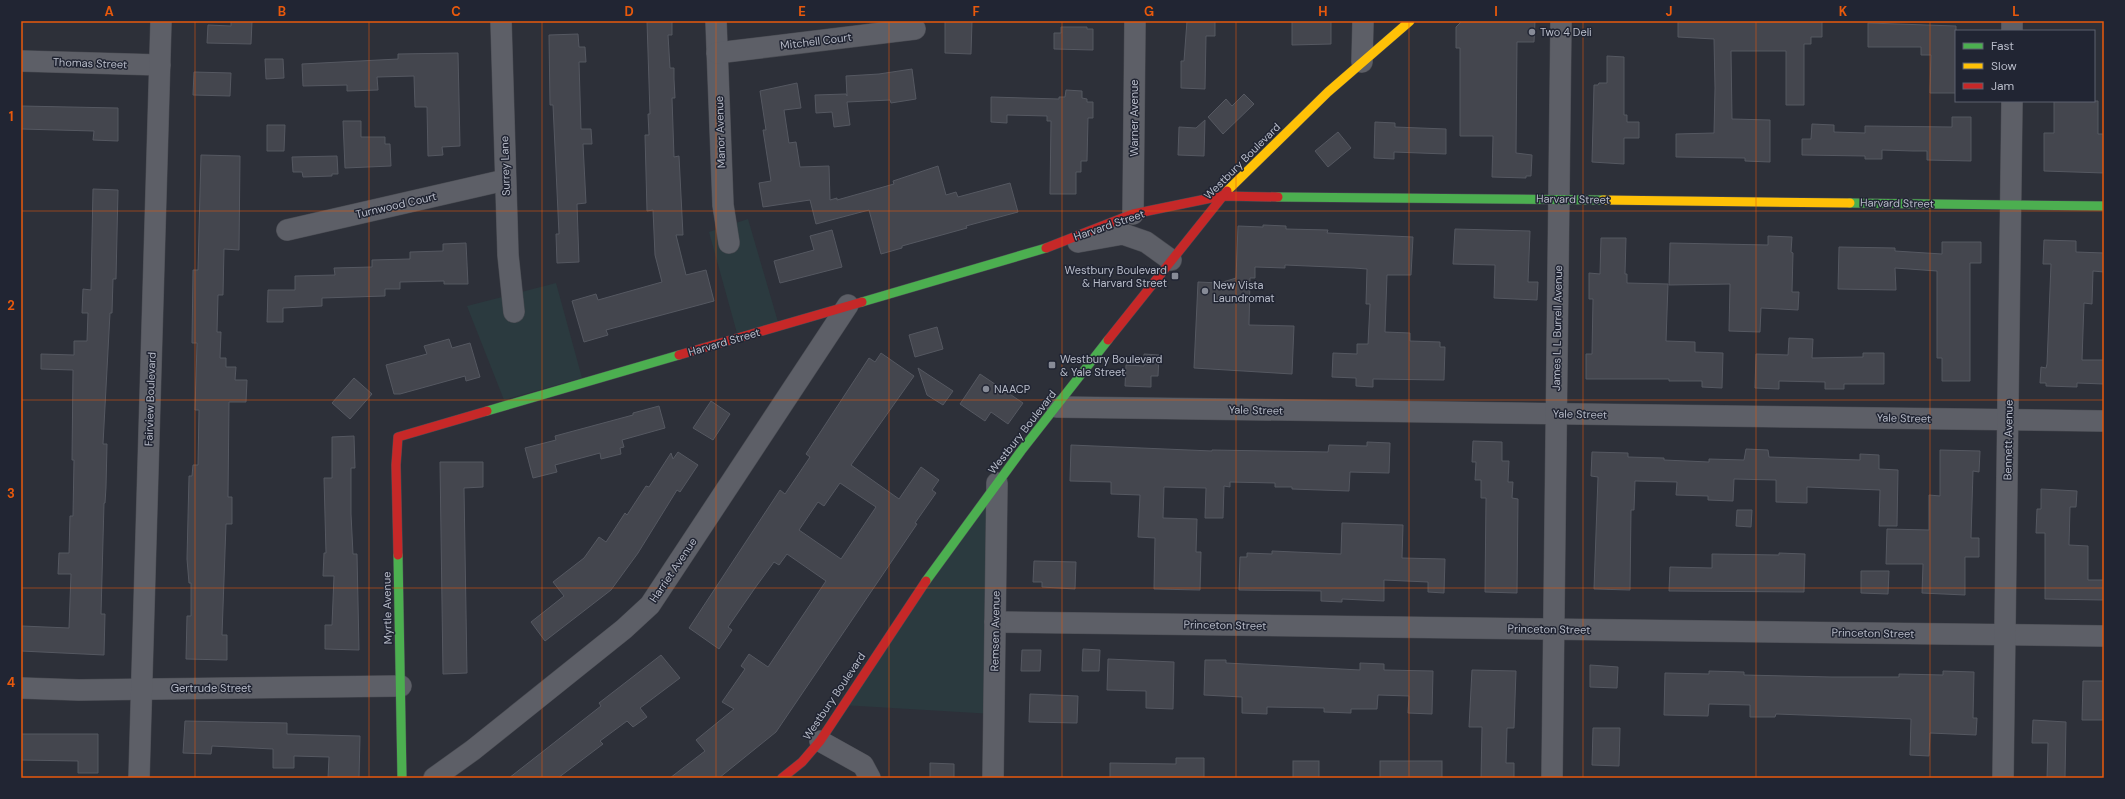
<svg xmlns="http://www.w3.org/2000/svg" width="2125" height="799" viewBox="0 0 2125 799" font-family="'DM Sans',sans-serif">
	<rect width="100%" height="100%" fill="#2d3039"/>
	<g fill="#2b3a3f">
		<path d="M748,219L778,322L737,333L709,232Z"/>
		<path d="M556,283L582,378L504,400L467,306Z"/>
		<path d="M997,483L993,714L842,705Z"/>
	</g>
	<g fill="#44464e" stroke="#555861" fill-rule="evenodd">
		<path d="M231,21H252L251,44L207,43L208,25L231,26Z"/>
		<path d="M647,21H672V35H668L670,68H674V79L675,98H672L674,157L679,156L683,235H676L686,275L706,270L714,301L606,330L608,335L584,342L572,301L596,294L598,300L662,282L655,255L653,210L647,211L645,135H649L648,114H650Z"/>
		<path d="M945,21H972L971,54L945,53Z"/>
		<path d="M1187,21H1215V36H1206L1205,89L1181,88V61H1184Z"/>
		<path d="M1292,21H1331V44L1292,45Z"/>
		<path d="M1462,21H1535L1534,42H1517L1516,153L1532,155L1531,176H1526V178L1492,177L1493,136H1460V48H1456V27Z"/>
		<path d="M1678,21H1822V37H1811V44H1804V105H1786V51H1731L1732,119L1770,120V162L1745,161V158L1676,157V134L1714,133L1715,88L1714,39L1678,37Z"/>
		<path d="M1868,23L1956,26V93H1930L1931,55H1921V47H1868Z"/>
		<path d="M1061,27H1087V29H1093V50L1054,49V33H1061Z"/>
		<path d="M578,34L579,47H585L586,62H579L581,129H591L592,144H583L586,203L577,204L579,262L557,263L556,234H559L553,105H550L549,35Z"/>
		<path d="M458,53L460,146L442,147L443,155L428,156L427,107H415L414,76L377,77L378,90L347,91V85L303,86L302,64L398,59V54Z"/>
		<path d="M1607,56L1624,57V115H1627V122H1639V138H1624V164L1592,162L1594,85H1598L1599,83H1607Z"/>
		<path d="M265,59H283L284,78L266,79Z"/>
		<path d="M912,69L916,99L891,103L890,100L847,102L850,125L834,127L832,112L816,113L815,95L846,94L847,96L846,76L879,74Z"/>
		<path d="M194,72L231,73L230,96L193,95Z"/>
		<path d="M797,83L801,108L784,110L789,143L796,142L800,167L829,166L830,200L837,198V200L894,184L893,181L938,166L946,195L956,192L958,197L1010,183L1018,212L966,226L967,228L902,246V248L881,254L869,210L816,224L810,200L763,207L759,183L771,181L763,130H766L760,91Z"/>
		<path d="M1066,90L1082,91V98L1087,99V102H1093V118H1088L1087,161H1081V172H1076V194H1050L1051,121H1047V116L1007,115V123L991,122V97L1059,99V97H1065Z"/>
		<path d="M1244,94L1254,104L1223,134L1208,117L1226,99L1232,106Z"/>
		<path d="M2054,101H2098V134H2104V173L2044,171V133H2054Z"/>
		<path d="M21,106L118,108V141L93,140L94,131L21,129Z"/>
		<path d="M1952,117H1971V161L1927,160V151H1913L1882,150V159H1865V156L1802,155V139H1811L1812,124L1834,125V132L1865,133V126L1952,127Z"/>
		<path d="M1205,120L1204,156L1178,155L1179,127L1196,128Z"/>
		<path d="M343,121H361V137H385V144H390L391,166L345,168Z"/>
		<path d="M1375,122L1395,123V127L1446,129V154L1394,152V159L1374,158Z"/>
		<path d="M267,125H285L284,151H267Z"/>
		<path d="M1338,132L1351,148L1328,167L1315,151Z"/>
		<path d="M201,155L240,156L239,250L224,249L223,295H218L217,332H221L220,358H226V367H236L235,380H247L246,402H229L228,497H232V524H226L222,635H227V660L186,659L187,616H191V583H189L187,559L189,476H192L193,465H198L199,410H195L197,343H192L193,270H198Z"/>
		<path d="M337,156L338,174H332V176L303,177L302,172H293L292,157Z"/>
		<path d="M93,189L118,190L116,279H113L112,313H110L103,444H107L106,487L105,503H104L101,614H105L104,655L21,651L22,626L69,628L71,574H58L59,553H69L70,516H73L74,460H72L73,370L41,369V354L74,355V341H87L88,313H82L83,289L91,290Z"/>
		<path d="M1263,225L1286,226V229L1328,230L1327,233L1413,237L1411,275H1387L1385,332L1410,333V341L1440,342V347H1445L1444,380L1373,379V387L1356,386V378L1332,377L1333,353L1357,354V344H1368L1370,304H1366L1367,269L1354,268L1285,265V268L1255,267V278H1250L1249,325L1294,326L1292,374L1194,368L1198,282L1220,283L1236,278L1238,226L1263,227Z"/>
		<path d="M1455,229L1530,231L1528,282H1538L1537,300L1494,298L1495,265L1453,264Z"/>
		<path d="M832,230L842,267L780,283L774,261L814,250L810,236Z"/>
		<path d="M1768,236L1792,237L1791,252L1793,253L1792,292H1799L1798,310L1761,308L1760,332L1729,331L1730,284L1669,285L1670,243L1768,245Z"/>
		<path d="M1601,238H1626L1625,274H1627V283L1668,284L1666,341L1695,342V352L1723,353L1722,388L1702,387V381H1669V379H1586V354H1592L1593,299H1589V273L1600,274Z"/>
		<path d="M2044,240L2076,241V252L2104,253V272L2093,271L2092,304L2084,303L2082,360H2104V384L2077,383V387L2046,386V383H2040L2041,367L2046,368L2047,364L2051,264H2043Z"/>
		<path d="M1942,242H1981V263H1970V381H1942V358H1937V271L1895,268L1896,290L1838,289L1839,247L1895,248V251L1942,254Z"/>
		<path d="M466,243L468,284H444V281L400,282V289H385V296L322,298V306L283,308V322H267L268,290H295V276L335,275L334,268L372,267V260L410,259V252L443,251V244Z"/>
		<path d="M937,327L943,349L915,357L909,335Z"/>
		<path d="M1789,338L1813,339L1812,358L1863,357V353H1884V384H1844V389H1825V382L1779,381V389L1755,388L1756,354L1788,355Z"/>
		<path d="M449,339L452,348L470,343L480,377L466,381L465,376L400,394H394L386,365L427,354L424,346Z"/>
		<path d="M881,353L914,376L851,465L899,499L921,467L939,480L932,490L936,493L915,523L917,524L776,732L719,778H670L705,751L696,740L734,709L722,702L745,669L741,666L749,654L768,667L826,581L787,554L779,565L774,562L755,588L728,627L732,630L719,649L689,628L780,490L785,494L810,457L806,454L869,358L875,362ZM840,483L876,507L841,559L799,530L818,502L824,506Z"/>
		<path d="M1144,354L1159,355L1158,376H1151V387L1125,386L1126,365L1144,366Z"/>
		<path d="M918,368L953,391L943,405L927,395Z"/>
		<path d="M980,374L1023,403L1008,424L991,412L985,421L960,404Z"/>
		<path d="M354,378L372,394L350,419L332,403Z"/>
		<path d="M711,401L730,414L713,440L693,428Z"/>
		<path d="M659,406L665,428L622,440L624,447L620,448L621,454L601,459L600,453L555,465L557,472L533,478L525,448L556,440L555,436L633,415V413Z"/>
		<path d="M354,436L355,468H351V514L353,554H357L359,650L325,649V625H332L334,576H323L324,553H326L324,478H332V437Z"/>
		<path d="M1473,441L1502,442V461H1509L1508,482H1513L1512,498L1518,499L1517,593L1485,592L1486,498H1481V480H1475L1476,462H1472Z"/>
		<path d="M1367,442L1390,443L1389,473L1350,472L1349,491L1292,489V487H1275V483L1230,482V487L1224,486L1223,518H1205L1206,488L1164,487L1163,518L1197,519L1196,552H1201L1200,590L1154,589L1155,538L1138,537L1140,495L1111,494V482L1070,481L1071,445L1212,451V450L1328,452L1329,445L1367,446Z"/>
		<path d="M1746,449L1768,450L1769,457L1860,460V454L1879,455V469L1898,470L1897,526H1879L1880,490L1807,487V503L1776,502V480L1734,479L1733,501L1708,500V496L1676,495L1677,482L1635,481L1634,510H1631L1630,590L1594,589L1598,477L1591,476L1592,452L1628,453V457L1664,458V460L1709,462V459L1744,460Z"/>
		<path d="M1940,450L1980,451L1979,472L1973,471L1971,538H1979V557H1965V595L1922,593L1923,564H1886L1887,529L1929,530V495L1940,496Z"/>
		<path d="M678,452L698,465L680,492L677,490L638,553L611,590L545,641L531,622L564,596L553,582L584,558L599,537L606,542L625,513L627,515L646,486L649,487L671,453L673,459Z"/>
		<path d="M440,462H483V487L464,488L467,673L443,674Z"/>
		<path d="M2041,489L2077,491L2076,507H2070L2069,545L2088,546V580H2104V600L2045,599V533H2036L2037,509H2041Z"/>
		<path d="M1737,510H1752L1751,527L1736,526Z"/>
		<path d="M1342,523L1403,525L1402,558L1445,559L1444,593L1428,592V582L1384,580V601L1342,599V602L1321,601V591L1239,590L1240,557H1247V553L1272,554V551L1341,554Z"/>
		<path d="M1779,553L1805,554L1804,592L1669,591L1670,567L1712,568V554L1779,555Z"/>
		<path d="M1034,561L1076,562L1075,589L1042,587V582H1033Z"/>
		<path d="M1861,571H1889L1888,594L1861,593Z"/>
		<path d="M1083,649L1100,650L1099,671H1082Z"/>
		<path d="M1022,650H1041L1040,671H1021Z"/>
		<path d="M661,655L680,678L640,708L647,717L633,727L627,721L600,741L603,744L558,778H509L601,706L599,703Z"/>
		<path d="M1108,659L1174,662L1173,709L1146,708V691L1107,690Z"/>
		<path d="M1205,660H1226V663L1360,670V663L1384,664V670L1433,671L1432,714L1408,713L1409,696L1378,695L1377,709H1351V713L1324,712V708L1267,707V714L1242,713V697L1204,695Z"/>
		<path d="M1590,665L1618,667L1617,688L1590,687Z"/>
		<path d="M1472,670L1516,671L1514,728H1507L1506,763H1514V778H1481L1482,727H1469Z"/>
		<path d="M1709,671L1744,672V675L1831,677H1899V674L1943,675V671L1974,672L1973,718H1977L1976,735L1930,733L1929,756L1910,755L1911,719L1776,714L1775,717H1750V705L1709,704L1708,716L1664,715L1665,673L1709,674Z"/>
		<path d="M2083,681H2104L2103,720H2082Z"/>
		<path d="M1030,694L1078,696L1077,723L1029,722Z"/>
		<path d="M2033,720L2066,722L2065,778H2047L2048,743H2032Z"/>
		<path d="M185,721L287,723V734L360,736L359,778H328L329,757L294,756V768H273V749L212,746L211,754L183,753Z"/>
		<path d="M1593,728H1620L1619,766L1592,765Z"/>
		<path d="M21,734H98V773H78V761L21,760Z"/>
		<path d="M1176,758H1204V778H1110V763L1176,764Z"/>
		<rect x="1293" y="761" width="26" height="17"/>
		<rect x="1380" y="761" width="62" height="17"/>
		<path d="M930,763L954,764V778H930Z"/>
	</g>
	<g fill="none" stroke-linecap="round" stroke-linejoin="round">
		<defs>
			<g id="street">
				<path d="M501,21L508,255L514,312"/>
				<path d="M716,21L723,205L729,243"/>
				<path d="M2012,21V31"/>
				<path d="M717,53L915,29"/>
				<path d="M21,61L160,65"/>
				<path d="M1362,62L1363,21"/>
				<path d="M1133,214L1135,21"/>
				<path d="M287,230L505,180"/>
				<path d="M1078,242L1123,234L1146,242L1171,260"/>
				<path d="M1057,407L2104,421"/>
				<path d="M995,622L2104,636"/>
				<path d="M21,688L79,690L401,686"/>
				<path d="M820,741L863,765L870,778"/>
				<path d="M139,778L161,21"/>
				<path d="M434,778L473,750L624,629L650,605L848,305"/>
				<path d="M993,778L997,483"/>
				<path d="M1552,778L1561,21"/>
				<path d="M2003,778L2012,101"/>
			</g>
			<g id="fast">
				<path d="M1278,197L1603,200"/>
				<path d="M1850,203L2104,206"/>
				<path d="M862,302L1046,248"/>
				<path d="M487,411L679,355"/>
				<path d="M398,555L402,778"/>
				<path d="M926,581L1021,451L1108,340"/>
			</g>
			<g id="slow">
				<path d="M1227,191L1328,92L1410,21"/>
				<path d="M1603,200L1850,203"/>
			</g>
			<g id="jam">
				<path d="M1046,248L1133,214L1221,196L1278,197"/>
				<path d="M1108,340L1227,191"/>
				<path d="M679,355L862,302"/>
				<path d="M398,555L396,465L398,437L487,411"/>
				<path d="M782,778L802,762L820,741L926,581"/>
			</g>
		</defs>
		<use href="#street" stroke="#494b52" stroke-width="22"/>
		<use href="#fast" stroke="#494b52" stroke-width="10"/>
		<use href="#slow" stroke="#494b52" stroke-width="10"/>
		<use href="#jam" stroke="#494b52" stroke-width="10"/>
		<use href="#street" stroke="#5d5f67" stroke-width="21"/>
		<use href="#fast" stroke="#4caf50" stroke-width="9"/>
		<use href="#slow" stroke="#ffc107" stroke-width="9"/>
		<use href="#jam" stroke="#c62828" stroke-width="9"/>
	</g>
	<path fill="none" stroke="#e8590c" stroke-width="1" stroke-opacity="0.55" d="M195,21V778M369,21V778M542,21V778M716,21V778M889,21V778M1062,21V778M1236,21V778M1409,21V778M1583,21V778M1756,21V778M1930,21V778M21,211H2104M21,400H2104M21,588H2104"/>
	<g fill="#878b97" stroke="#212533" stroke-width="1.5">
		<circle cx="1532" cy="32" r="4"/>
		<rect x="1171" y="272" width="8" height="8" rx="2"/>
		<circle cx="1205" cy="291" r="4"/>
		<rect x="1048" y="361" width="8" height="8" rx="2"/>
		<circle cx="986" cy="389" r="4"/>
	</g>
	<g text-anchor="middle" dominant-baseline="central" stroke-width="3" stroke-linejoin="round" paint-order="stroke">
		<g font-size="11" fill="#b8bcc9" stroke="#212533" text-anchor="start">
			<text x="1540" y="32">Two 4 Deli</text>
			<text x="1167" y="270" text-anchor="end">Westbury Boulevard<tspan x="1167" dy="13">&amp; Harvard Street</tspan></text>
			<text x="1213" y="285">New Vista<tspan x="1213" dy="13">Laundromat</tspan></text>
			<text x="1060" y="359">Westbury Boulevard<tspan x="1060" dy="13">&amp; Yale Street</tspan></text>
			<text x="994" y="389">NAACP</text>
		</g>
		<g font-size="11" fill="#b8bcc9" stroke="#212533">
			<text transform="translate(816 41) rotate(-7)">Mitchell Court</text>
			<text transform="translate(90 63) rotate(2)">Thomas Street</text>
			<text transform="translate(1134 118) rotate(-90)">Warner Avenue</text>
			<text transform="translate(720 132) rotate(-92)">Manor Avenue</text>
			<text transform="translate(1242 161) rotate(-45)">Westbury Boulevard</text>
			<text transform="translate(505 166) rotate(-92)">Surrey Lane</text>
			<text transform="translate(1573 199) rotate(1)">Harvard Street</text>
			<text transform="translate(1897 203) rotate(1)">Harvard Street</text>
			<text transform="translate(396 205) rotate(-13)">Turnwood Court</text>
			<text transform="translate(1109 225) rotate(-19)">Harvard Street</text>
			<text transform="translate(1557 328) rotate(-89)">James L L Burrell Avenue</text>
			<text transform="translate(724 342) rotate(-16)">Harvard Street</text>
			<text transform="translate(150 399) rotate(-88)">Fairview Boulevard</text>
			<text transform="translate(1256 410) rotate(1)">Yale Street</text>
			<text transform="translate(1580 414) rotate(1)">Yale Street</text>
			<text transform="translate(1904 418) rotate(1)">Yale Street</text>
			<text transform="translate(1022 432) rotate(-52)">Westbury Boulevard</text>
			<text transform="translate(2008 440) rotate(-89)">Bennett Avenue</text>
			<text transform="translate(673 570) rotate(-56)">Harriet Avenue</text>
			<text transform="translate(387 608) rotate(-91)">Myrtle Avenue</text>
			<text transform="translate(1225 625) rotate(1)">Princeton Street</text>
			<text transform="translate(1549 629) rotate(1)">Princeton Street</text>
			<text transform="translate(995 631) rotate(-89)">Remsen Avenue</text>
			<text transform="translate(1873 633) rotate(1)">Princeton Street</text>
			<text x="211" y="688">Gertrude Street</text>
			<text transform="translate(834 696) rotate(-56)">Westbury Boulevard</text>
		</g>
	</g>
	<rect width="2125" height="799" fill="none" stroke="#212533" stroke-width="44"/>
	<rect x="1955" y="30" width="140" height="72" fill="#212533" stroke="#5d616f"/>
	<rect x="1963" y="43" width="20" height="6" fill="#4caf50" stroke="#5d616f"/>
	<text x="1991" y="50" font-size="12" fill="#b8bcc9">Fast</text>
	<rect x="1963" y="63" width="20" height="6" fill="#ffc107" stroke="#5d616f"/>
	<text x="1991" y="70" font-size="12" fill="#b8bcc9">Slow</text>
	<rect x="1963" y="83" width="20" height="6" fill="#c62828" stroke="#5d616f"/>
	<text x="1991" y="90" font-size="12" fill="#b8bcc9">Jam</text>
	<rect x="22" y="22" width="2081" height="755" fill="none" stroke="#e8590c" stroke-width="1.5"/>
	<g font-size="13" text-anchor="middle" font-weight="bold" fill="#e8590c">
		<text x="109" y="16">A</text>
		<text x="282" y="16">B</text>
		<text x="456" y="16">C</text>
		<text x="629" y="16">D</text>
		<text x="802" y="16">E</text>
		<text x="976" y="16">F</text>
		<text x="1149" y="16">G</text>
		<text x="1323" y="16">H</text>
		<text x="1496" y="16">I</text>
		<text x="1669" y="16">J</text>
		<text x="1843" y="16">K</text>
		<text x="2016" y="16">L</text>
		<text x="11" y="121">1</text>
		<text x="11" y="310">2</text>
		<text x="11" y="498">3</text>
		<text x="11" y="687">4</text>
	</g>
</svg>
